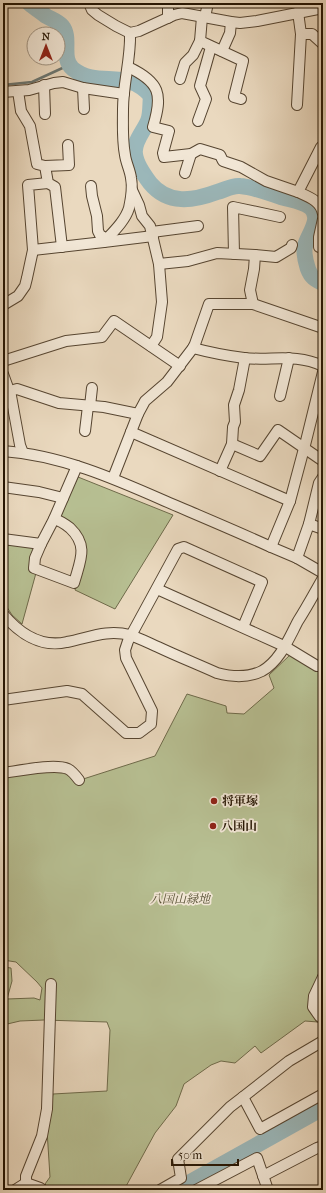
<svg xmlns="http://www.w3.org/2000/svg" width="326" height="1193" viewBox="0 0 326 1193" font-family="'IM FELL French Canon','Noto Serif JP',serif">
	<rect width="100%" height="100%" fill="#ead9bf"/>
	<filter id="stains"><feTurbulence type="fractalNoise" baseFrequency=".005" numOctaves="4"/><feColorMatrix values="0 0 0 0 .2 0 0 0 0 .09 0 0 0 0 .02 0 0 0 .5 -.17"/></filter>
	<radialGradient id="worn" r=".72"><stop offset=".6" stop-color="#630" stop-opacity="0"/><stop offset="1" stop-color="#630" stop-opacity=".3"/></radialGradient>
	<g fill="#b7bf92" stroke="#6e6a4a">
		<path d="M78,477L173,515L115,609L75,590L85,551L82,536L60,515Z"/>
		<path d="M3,542L36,547L29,570L36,573L22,624L12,615L3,601Z"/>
		<path d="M291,654L323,670V969L310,996L315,1016L318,1022L305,1021L261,1053L255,1046L235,1063L221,1061L211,1065L184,1084L176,1106L155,1133L124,1190H51L45,1184L50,1177L47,1130L53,1094L107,1091L110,1030L107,1022L44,1020L20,1021L3,1025V967L11,968L12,981L7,999L34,998L40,1000L42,988L37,982L16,962L3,960V776L60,770L69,772L77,781L155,756L187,694L226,706L227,713L244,714L274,688L269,675Z"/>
	</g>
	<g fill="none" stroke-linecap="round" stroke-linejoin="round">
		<path stroke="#6b7671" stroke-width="2.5" d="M3,85L32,82L69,65"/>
		<g stroke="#9bb8bb" stroke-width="16">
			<path d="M29,3C35,8 41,12 46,16C51,19 58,21 62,26C72,38 60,58 73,69C99,89 126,67 151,96C150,104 151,114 148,121C144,131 133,142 135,154C136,164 144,175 150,183C168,205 193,201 217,192C225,190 232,185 240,186C254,187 268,193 281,197C291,200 302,201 310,207C323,218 308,234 305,246C303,254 306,262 308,269C311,277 315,280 323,283"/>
			<path d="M176,1190L323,1108"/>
		</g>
		<defs>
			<g id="minor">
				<path d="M89,3L92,10L98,15L116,26L130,33L139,31L174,15L182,13L231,22L240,23L257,21L323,8"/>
				<path d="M298,12L301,34H312L323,44"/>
				<path d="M202,17L200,41L243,61L234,97L241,99"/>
				<path d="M205,17L208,3"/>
				<path d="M168,18V3"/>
				<path d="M222,51L230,33L231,22"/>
				<path d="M128,67C160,82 163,94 153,127L169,131L163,153L164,157L191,154L200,149L220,155L223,161L241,167L266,181L298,192L321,147L323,148"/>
				<path d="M180,79L185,63L193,55L200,41"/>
				<path d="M44,85L45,114"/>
				<path d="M83,88L84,109"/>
				<path d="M18,91L21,111L30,126L37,164L45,166L48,183L55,187L62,247"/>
				<path d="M3,92L29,90L54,83L63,82L83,88L124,94"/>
				<path d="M297,105L301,34"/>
				<path d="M198,121L206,99L200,86L211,47"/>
				<path d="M45,166L69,165L68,145"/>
				<path d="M185,173L191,154"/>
				<path d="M91,186L92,196L97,216L98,231L100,235L107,239"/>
				<path d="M132,190L139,205L142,216L150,226L159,264L162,302L157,337L151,346"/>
				<path d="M298,192C309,197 321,201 323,214"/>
				<path d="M152,232L198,226"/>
				<path d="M104,242L153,236"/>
				<path d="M319,247V237L323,219"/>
				<path d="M33,250L104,242C113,232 125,221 129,208C131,199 133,188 131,178C130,170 126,163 125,155C122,140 123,124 123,109C123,83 131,59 130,33"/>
				<path d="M234,254L233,207L280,217"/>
				<path d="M255,255L276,257L291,248L292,245"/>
				<path d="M159,264L188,261L217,253L255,255L254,269L250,290L253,304"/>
				<path d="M3,305L18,296L25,286L27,278L33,250L28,185L48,183"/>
				<path d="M193,348C208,352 229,356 244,358C272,361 295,353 323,366"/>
				<path d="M3,361L66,341L102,337L114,321L180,366"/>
				<path d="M3,374L11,396L20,445L23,453"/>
				<path d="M3,393L17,389L59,403L104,407L138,414"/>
				<path d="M280,396L289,358"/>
				<path d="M90,406L92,388"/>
				<path d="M85,431L88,406"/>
				<path d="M131,432L290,501"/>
				<path d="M232,444L260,456L278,430L323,461"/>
				<path d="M3,451C60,455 113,478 165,501C200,516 236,531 271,547L297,558L323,573"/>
				<path d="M220,471L232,444L233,427L235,422L234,405L239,390L245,358"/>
				<path d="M113,478L138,414L145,401L167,382L193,348L195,344L209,304H253L323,328"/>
				<path d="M3,487L39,492L63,498"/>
				<path d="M309,524L323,529"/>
				<path d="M3,539L41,544L54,519L77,466"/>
				<path d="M41,544L35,558L34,568L74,583C80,561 89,546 70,528C65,524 61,521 54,519"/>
				<path d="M271,547L290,501L306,441L323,372"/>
				<path d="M297,558L309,524L319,483L323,477"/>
				<path d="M157,589L284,646L317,666H323"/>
				<path d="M3,614C19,633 41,648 67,642C89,638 106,629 130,635C139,638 149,643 158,647C177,656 197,664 217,673C232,677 248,678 262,671C280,661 289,638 298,621C307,607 315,592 323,578"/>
				<path d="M3,700L67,691L82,694L126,733H139L151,724L152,711L126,658L125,650L128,641L178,549L184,547L262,582L243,627"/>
				<path d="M3,773C18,771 55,763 68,769C72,771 76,776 79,780"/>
				<path d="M320,1017L313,1007L314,996L323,977"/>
				<path d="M243,1097L260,1129L323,1094"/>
				<path d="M263,1176L317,1148L323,1146"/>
				<path d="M26,1183V1176L42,1136L47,1109L51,984"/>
				<path d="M15,1190L26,1183L40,1188L43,1190"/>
				<path d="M160,1190L181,1178L178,1159L230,1107L243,1097L289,1061L323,1041"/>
				<path d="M196,1190L257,1158L268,1190"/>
			</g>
		</defs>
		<use href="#minor" stroke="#564531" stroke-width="12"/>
		<use href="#minor" stroke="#f1e6d5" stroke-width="10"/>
	</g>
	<g fill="#8f2418" stroke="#f1e6d5" stroke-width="1.5">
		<circle cx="214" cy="801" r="4"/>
		<circle cx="213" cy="826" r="4"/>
	</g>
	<g text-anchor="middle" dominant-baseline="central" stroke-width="3.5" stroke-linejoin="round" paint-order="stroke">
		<g font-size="12" font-weight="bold" fill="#241402" stroke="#f1e6d5" text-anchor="start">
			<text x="222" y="801">将軍塚</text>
			<text x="221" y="826">八国山</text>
		</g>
		<g font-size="12" font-style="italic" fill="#575034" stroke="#f1e6d5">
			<text x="180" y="899">八国山緑地</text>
		</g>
	</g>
	<rect width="326" height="1193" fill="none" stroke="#ead9bf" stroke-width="16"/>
	<rect x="4" y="4" width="318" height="1185" fill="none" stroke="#241402" stroke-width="2"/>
	<rect x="8" y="8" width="310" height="1177" fill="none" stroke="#241402"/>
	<g transform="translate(46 46)"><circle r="19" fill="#f1e6d5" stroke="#9f9281"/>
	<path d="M0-3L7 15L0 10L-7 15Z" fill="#8f2418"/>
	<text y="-6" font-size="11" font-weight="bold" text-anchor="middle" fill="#241402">N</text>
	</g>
	<path d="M172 1159v6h66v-6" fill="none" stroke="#241402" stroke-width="2"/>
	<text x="178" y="1159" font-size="12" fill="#241402" stroke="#f1e6d5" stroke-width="3" paint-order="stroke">50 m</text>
	<rect width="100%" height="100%" filter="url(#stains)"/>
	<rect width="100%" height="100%" fill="url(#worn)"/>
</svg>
